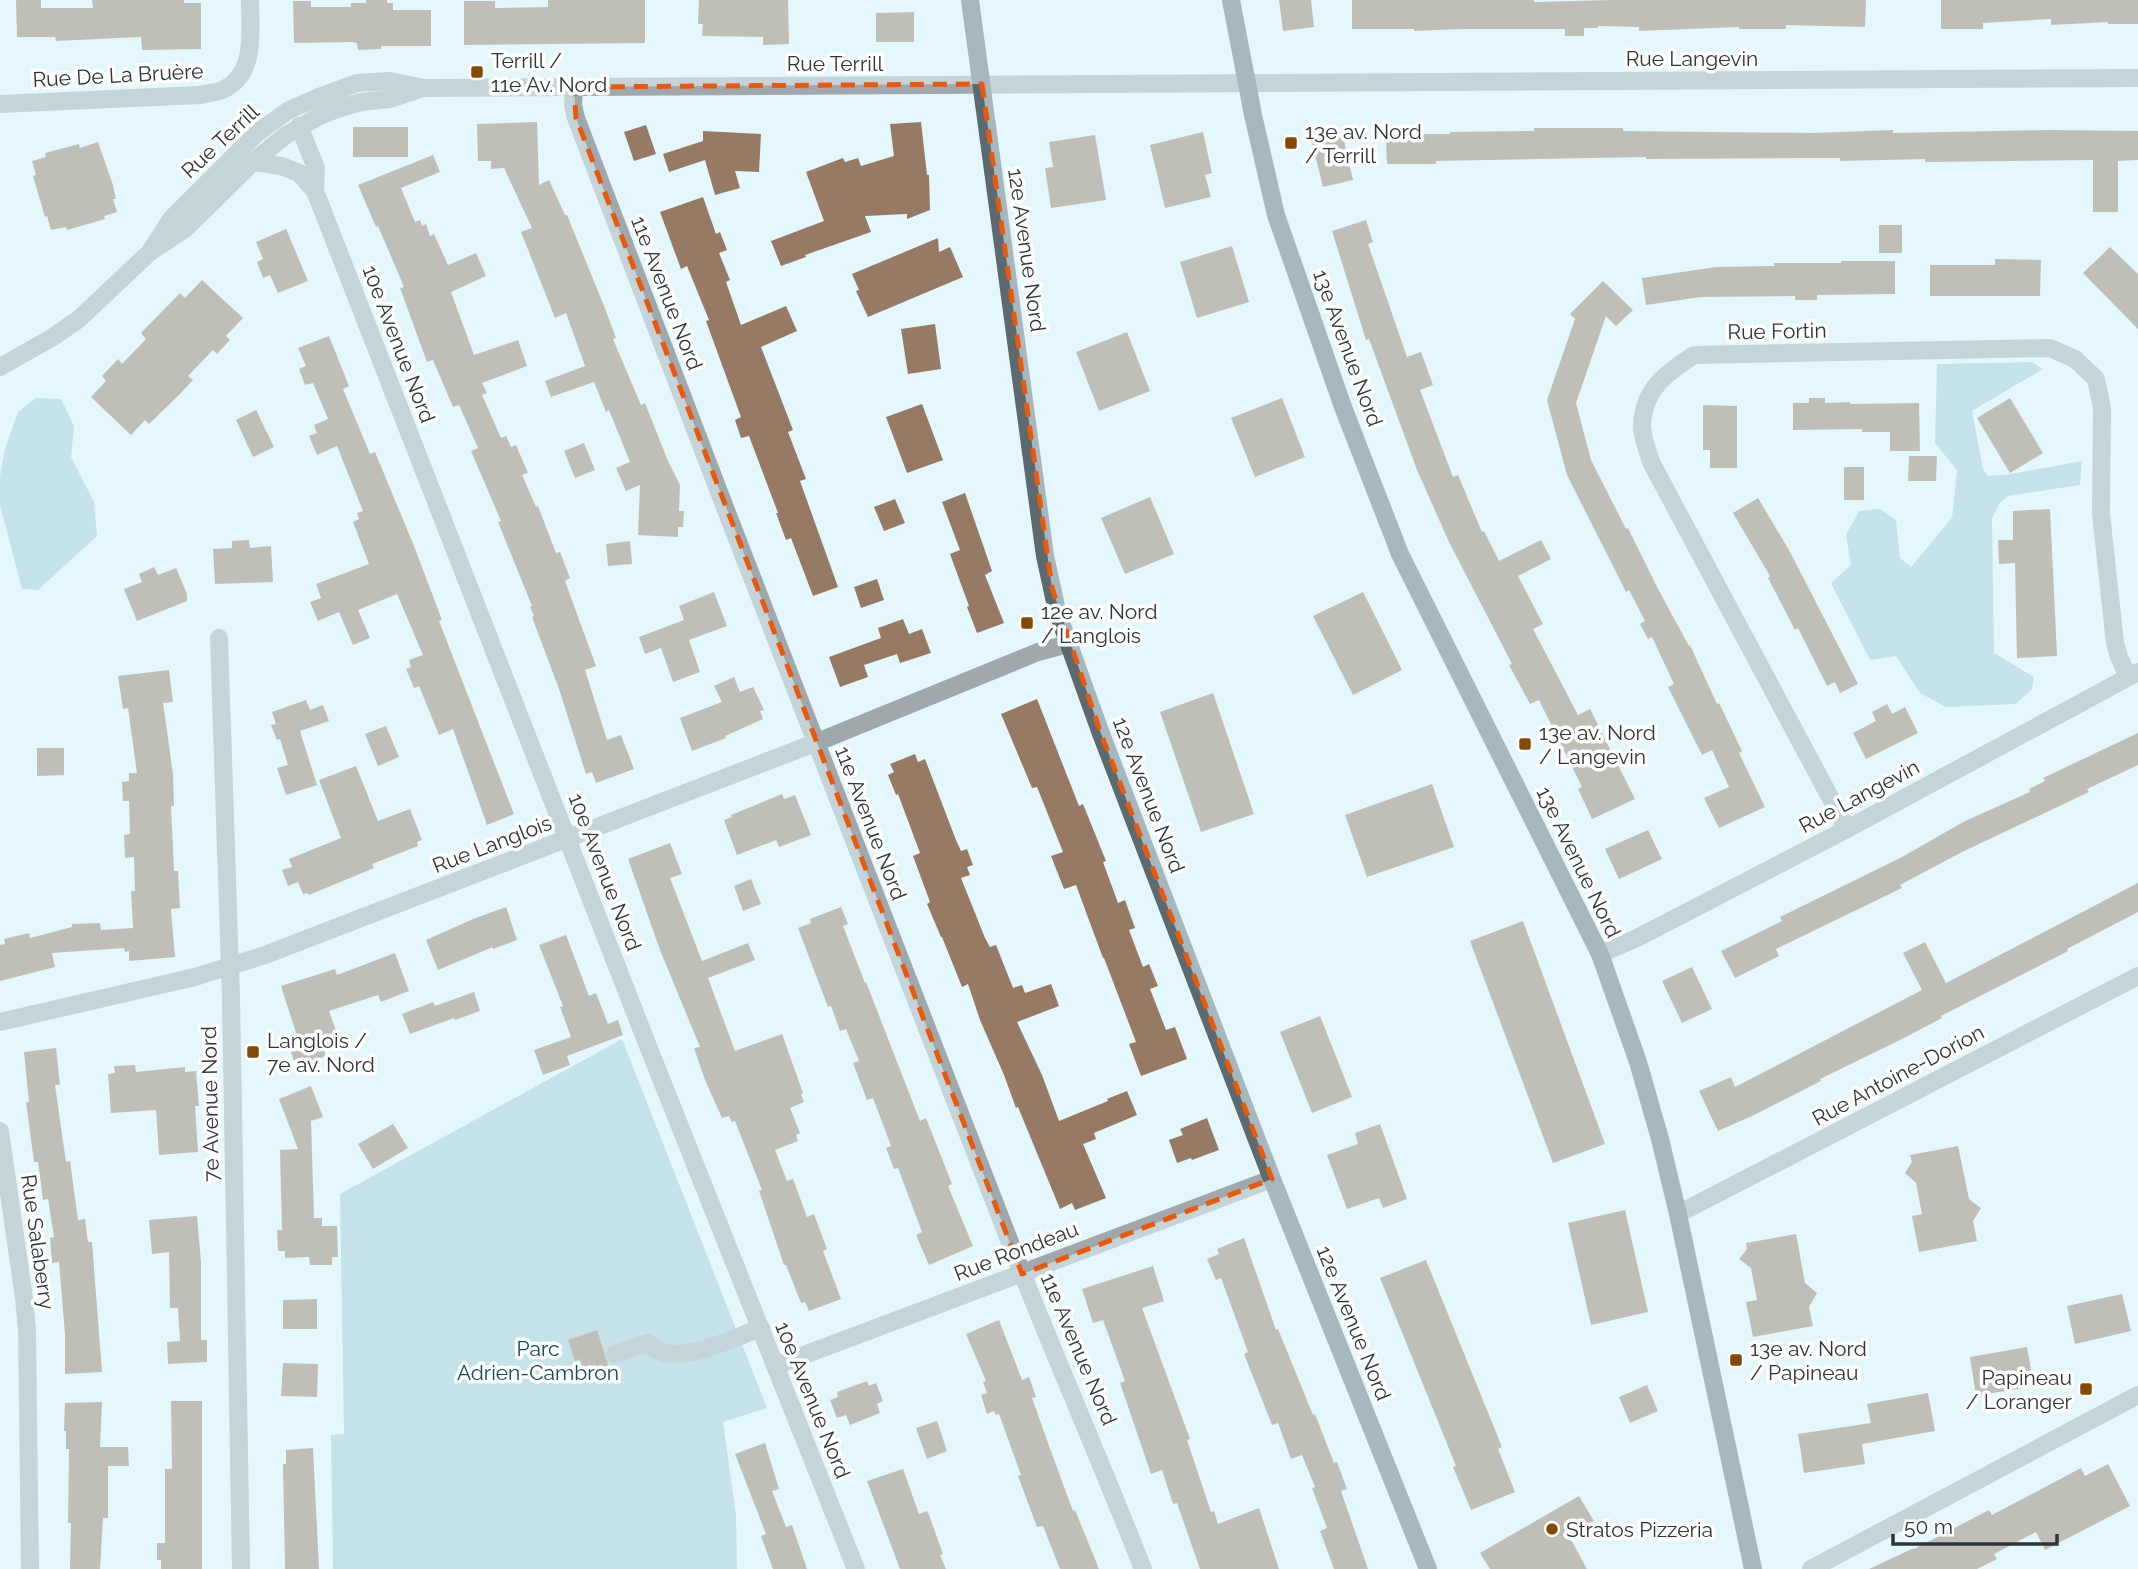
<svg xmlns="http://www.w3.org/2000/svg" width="2138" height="1569" viewBox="0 0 2138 1569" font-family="Raleway,sans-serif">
	<rect width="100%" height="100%" fill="#e3f7fd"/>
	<g fill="#a0c8d4">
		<path d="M2032,362L2043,369L1972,411L1983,469L1988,476L2011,474L2082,461L2080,485L2008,496L1999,504L1992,519L1994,653L2034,677L2032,689L2016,704L1946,707L1920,693L1896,656L1870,660L1831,583L1851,565L1846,535L1859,511L1880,509L1896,520L1900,558L1911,567L1952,518L1957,470L1935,443L1937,364Z"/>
		<path d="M36,398L61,399L74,426L71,457L94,502L97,536L38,590L22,589L0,505V476L5,449L18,412Z"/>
		<path d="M622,1039L767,1408L723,1422L736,1515L737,1569H333L331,1435L344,1434L340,1194Z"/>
	</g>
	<g fill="#967a63">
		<path d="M16,0H41V8H93L92,0H184V3H201V49L142,50L141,37L56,41L55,37H17Z"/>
		<path d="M366,0H387V3H393V10H431V46H381V49L358,50L357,43L352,42L294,43L293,1H311V7H351V3H366Z"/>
		<path d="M548,0H645V43L464,45V1H495V8L548,7Z"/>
		<path d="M699,0H788L789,44L763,45V37L702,36L703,24H698Z"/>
		<path d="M1279,0H1311L1314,27L1283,31Z"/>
		<path d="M1352,0H1534V2L1612,0H1866L1865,27L1786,25V29H1739V27L1639,31V27L1598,26V28H1584V36H1565V29H1463L1414,31V29H1352Z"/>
		<path d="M1941,0H2138V24H2108V22L2051,25V19L1983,23V29H1941Z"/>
		<path d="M914,12V42H876V13Z"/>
		<path d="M537,122L539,185L549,180L565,215H567L604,306L616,338L613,339L641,405L645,403L668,461L680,485L679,511H684L683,527H678V537L638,535L640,485L626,491L616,468L630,462L609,410L606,412L594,382L551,397L545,381L585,366L566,313L555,318L521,232L532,228L504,168L491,169V161H478L477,124Z"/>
		<path d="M921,122L927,175H929L930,210L907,219V214L865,216L871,232L805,255L806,257L781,266L771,241L824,221L806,172L843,158L845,162L858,158L861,166L894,156L890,124Z"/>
		<path d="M646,125L656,154L634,161L624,132Z"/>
		<rect x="353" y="127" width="55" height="30"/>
		<path d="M1534,128H1623V131L1814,133L1893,130V133L2051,130L2138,131V160L2118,161V212H2093V160L1925,162V159L1840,161V158L1646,159V157L1436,161V164H1387L1386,138H1419V134H1450V132L1534,131Z"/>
		<path d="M703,131L761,134L759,172L735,171L740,188L715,195L705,160L669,172L663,154L703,141Z"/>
		<path d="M1203,132L1212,173L1205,175L1211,197L1165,208L1150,145Z"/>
		<path d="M1095,135L1106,200L1051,208L1045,168L1053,167L1049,142Z"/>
		<path d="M1343,136L1353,180L1323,187L1312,143Z"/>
		<path d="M98,142L113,185L116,199H113L117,212L104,216L105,219L67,230L66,227L51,230L47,216L45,217L33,176L36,175L32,161L46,157L45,153L79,144L80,148Z"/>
		<path d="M433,155L440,172L401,188L415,222L420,220L422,226L426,224L430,236L434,234L448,265L476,253L486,276L451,292L474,355L518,340L527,366L482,383L487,393L482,395L501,438L506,436L511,447L516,445L528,473L522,475L536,507L538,506L556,553L560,552L570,578L565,581L596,666L585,670L607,740L621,735L634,769L596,783L592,772L586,774L559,689L532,617L534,616L530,607L532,606L498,522L501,521L471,451L478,448L459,405L453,407L433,360L427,362L400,288L404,287L378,226L376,227L358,185Z"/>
		<path d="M703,197L716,234L720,232L727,250L719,253L730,280L726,282L741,325L786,306L797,331L761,347L793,430L788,432L806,479L800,481L838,587L813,596L791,538L786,540L776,513H778L749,436L741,438L735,420L741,417L706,321L709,320L687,266L681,269L660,212Z"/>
		<path d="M1366,220L1373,242L1368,244L1407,357L1421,352L1433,385L1420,390L1453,477L1458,475L1482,532L1484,531L1499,561L1541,540L1551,559L1518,576L1543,624L1533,629L1578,715L1590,709L1635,799L1592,819L1578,789L1582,787L1539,700L1530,704L1509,665L1512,664L1449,542L1417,470L1369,339L1366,340L1332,231Z"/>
		<rect x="1879" y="225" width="23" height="28"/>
		<path d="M286,229L308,281L278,293L270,275L263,278L257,262L263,259L256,242Z"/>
		<path d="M938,238L939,252L950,247L963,277L868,317L856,291L859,290L852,274Z"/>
		<path d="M1232,246L1249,302L1197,318L1180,262Z"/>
		<path d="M2110,247L2138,274V329L2083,273Z"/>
		<path d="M1995,259L2041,260L2040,296H1930V265H1995Z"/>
		<path d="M1841,261H1895V294L1817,295V300H1795V296L1701,297L1646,305L1642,278L1716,267L1774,266V263H1841Z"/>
		<path d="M202,280L243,318L226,336L230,340L217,354L213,350L188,376L193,380L180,394L149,424L145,420L131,435L91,397L106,381L102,376L118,359L122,364L146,339L141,333L180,293L185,298Z"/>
		<path d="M1603,281L1633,310L1616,326L1606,316L1576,403L1591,460L1626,529L1628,528L1657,587L1689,646L1690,645L1717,704L1719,703L1742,751L1739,753L1765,807L1719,828L1704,798L1729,787L1712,750L1702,755L1668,687L1674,684L1652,637L1648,639L1640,624L1645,621L1629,590L1626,592L1567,475L1547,400L1575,319L1570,314Z"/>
		<path d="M935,324L941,369L908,374L901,329Z"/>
		<path d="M1127,332L1150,391L1099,411L1076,352Z"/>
		<path d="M329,336L349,386L343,389L370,454L375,452L414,546L442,620L439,621L514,814L487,825L453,729L439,735L419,686L414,688L406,669L411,667L409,660L423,655L397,594L358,610L370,638L353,645L339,612L318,621L310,602L321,598L316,584L369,564L353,522L359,519L357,513L363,511L337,446L317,455L309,436L317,433L314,425L328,419L313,383L305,385L299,369L306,366L298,348Z"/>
		<path d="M1282,398L1305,457L1255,477L1231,418Z"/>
		<path d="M1809,398H1825V403L1850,402V404L1919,403L1920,451H1890V432H1862V429L1793,430V403H1809Z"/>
		<path d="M2010,398L2043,453L2010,473L1977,418Z"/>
		<path d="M922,404L943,460L907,473L886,417Z"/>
		<path d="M1703,405L1737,406V468H1710V450H1703Z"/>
		<path d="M256,410L274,447L253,457L236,420Z"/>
		<path d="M584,443L595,470L575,478L564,451Z"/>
		<path d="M1909,456H1937L1936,481H1908Z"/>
		<rect x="1844" y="467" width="20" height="33"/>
		<path d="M965,493L992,571L985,575L1004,623L977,633L967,607L969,606L950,554L960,550L942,502Z"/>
		<path d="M1150,497L1174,554L1125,574L1101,518Z"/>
		<path d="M1758,498L1789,550L1858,684L1840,693L1835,682L1827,686L1798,628L1795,630L1768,578L1770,576L1733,513Z"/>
		<path d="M895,499L905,523L884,531L874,507Z"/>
		<path d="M2050,509L2057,656L2017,658L2015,563L1999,564L1998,540H2013V511Z"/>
		<path d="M249,540L250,548L271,546L273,582L215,584L213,549L232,548V541Z"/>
		<path d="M630,541L632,564L608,566L606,544Z"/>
		<path d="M154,567L158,575L176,568L187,594V601L137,621L124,589L142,582L139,574Z"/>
		<path d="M877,579L884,600L861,608L854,587Z"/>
		<path d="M714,592L727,626L689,640L700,672L673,682L661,648L645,654L639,637L684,620L679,606Z"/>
		<path d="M1363,592L1402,670L1353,695L1313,616Z"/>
		<path d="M903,619L909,634L922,629L931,653L900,663L897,654L864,665L868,677L840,687L829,657L881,638L878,628Z"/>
		<path d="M169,670L173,702L163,703L173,774L174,806H171L174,871H178L180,908L171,909L175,957L129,961V951L125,952L124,948L52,953L55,967L0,981V945L5,944L4,939L29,933L30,938L72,927V924L100,923L101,930L133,928L131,891H135L134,857L125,858L124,835L130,834L129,801H123L122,782L129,781V773H137L128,708L123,709L118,676Z"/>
		<path d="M734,677L740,692L753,687L764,710L760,711L763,719L725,736L726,738L692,751L680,718L722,702L714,686Z"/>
		<path d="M1213,693L1254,814L1201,832L1160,712Z"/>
		<path d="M1037,699L1079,806L1083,804L1106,861L1103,862L1118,903L1125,900L1135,928L1129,930L1143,967L1149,964L1158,986L1150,989L1166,1030L1175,1027L1187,1059L1141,1076L1129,1044L1136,1042L1104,958H1103L1076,885L1064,889L1051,856L1063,852L1037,787L1032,788L1001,714Z"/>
		<path d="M306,700L310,710L323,705L329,721L300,731L317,785L286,795L277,768L288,765L280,739L277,740L271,725L276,724L272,712Z"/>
		<path d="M1887,704L1892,714L1905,707L1918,733L1866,759L1853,733L1876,721L1872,712Z"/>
		<path d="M386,726L399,757L378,766L365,734Z"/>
		<path d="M2138,733V765L2087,789L2089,792L1962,852L1900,885L1902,888L1776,949L1779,956L1735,978L1721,951L1782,921L1780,917L1902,857L1965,821L2030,792L2029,789L2045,781L2043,778Z"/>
		<path d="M37,748H64V775L37,776Z"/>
		<path d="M915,754L918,762L925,759L956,840L961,851L967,849L973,865L967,867L970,875L961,878L985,938L990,947L996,945L1013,988L1022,985L1025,993L1051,984L1059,1006L1017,1022L1042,1075L1059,1121L1108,1101L1107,1099L1127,1091L1137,1115L1094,1133L1096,1139L1083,1144L1106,1198L1075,1210L1072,1203L1060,1209L1018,1107L1016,1108L1004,1075L980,1020L968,984L962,987L942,937H941L927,904L930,902L913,856L920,853L898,794L896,795L888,775L894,772L890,764Z"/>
		<path d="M356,766L378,821L410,809L422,840L417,842L418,846L372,864L374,868L309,895L308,893L303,894L298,882L288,886L282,870L292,867L289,859L341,838L319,780Z"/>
		<path d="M1432,784L1454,847L1367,877L1345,815Z"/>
		<path d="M782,794L784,799L795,795L811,835L779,847L776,840L737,855L724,820L732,817L731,815Z"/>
		<path d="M1648,830L1662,859L1619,879L1605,849Z"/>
		<path d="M670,843L682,874L670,878L702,961L748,943L755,960L708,978L735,1051L782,1034L803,1093L801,1094L804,1102L790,1108L800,1133L796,1135L798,1141L775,1150L787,1181L793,1179L807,1217L814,1214L827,1249L823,1251L841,1299L809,1311L805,1302L801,1303L786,1265H784L759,1191L762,1190L735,1121L732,1122L729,1116L722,1118L705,1080L694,1048L700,1047L660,950L628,859Z"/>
		<path d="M751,879L761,904L743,911L734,886Z"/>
		<path d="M2138,883V912L2067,949L2068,951L1941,1016L1942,1018L1902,1039L1820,1079L1821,1081L1754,1115L1718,1131L1699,1091L1731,1077L1735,1087L1922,990L1903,953L1925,942L1946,983Z"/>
		<path d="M506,907L517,940L493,949V947L438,970L426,940L473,919Z"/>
		<path d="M841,907L848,924L843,926L865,983L866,982L920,1121L926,1118L952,1184L948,1186L973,1246L929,1265L916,1235L922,1232L898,1168L894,1169L886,1148L891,1146L873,1098L867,1100L853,1063L859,1061L846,1029L840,1031L831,1006L828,1007L798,928L811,923L810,919Z"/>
		<path d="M1523,921L1605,1144L1553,1163L1470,941Z"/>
		<path d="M566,935L589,996L596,993L608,1024L618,1020L623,1035L567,1056L570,1065L543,1075L534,1050L571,1037L560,1007L563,1006L539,945Z"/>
		<path d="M395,953L409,991L381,1002L378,995L329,1011L341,1044L324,1050L326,1056L296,1067L288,1043L298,1039L281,986L335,969L337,975Z"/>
		<path d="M1692,967L1712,1009L1682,1023L1662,981Z"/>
		<path d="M474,992L480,1011L455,1020L454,1018L410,1034L402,1014L433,1002L435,1006Z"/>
		<path d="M1320,1016L1352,1097L1312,1113L1280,1032Z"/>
		<path d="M56,1048L60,1085H55L66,1162L70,1161L78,1220L85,1219L88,1242H92L102,1372L65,1374V1335L59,1262L52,1263L50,1238L54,1237L48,1199L43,1200L38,1162H34L26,1102H29L24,1052Z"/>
		<path d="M135,1065L136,1072L185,1067V1072L196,1071L199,1106H195L198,1152L159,1155L156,1110L111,1113L108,1074L115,1073L114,1066Z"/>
		<path d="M311,1086L323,1117L311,1121L314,1218H322V1226H337L338,1257H332V1265H310L309,1257L285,1258V1251H278L277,1230H282L280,1150L298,1149L279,1099Z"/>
		<path d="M1207,1118L1219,1150L1192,1160L1191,1158L1177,1163L1169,1140L1183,1135L1180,1129Z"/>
		<path d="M393,1124L408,1148L373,1169L358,1144Z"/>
		<path d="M1380,1124L1407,1199L1383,1208L1379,1198L1347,1209L1327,1155L1358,1144L1355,1133Z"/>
		<path d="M1958,1146L1969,1199L1981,1208L1973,1221L1977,1241L1919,1252L1912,1216L1922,1214L1916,1183L1905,1173L1912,1162L1910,1155Z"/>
		<path d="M1625,1210L1648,1312L1591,1325L1568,1223Z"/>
		<path d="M197,1216L201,1262V1340H207V1362L168,1364L167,1342L180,1341L178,1308H170L169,1252L152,1254L149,1220Z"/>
		<path d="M1796,1234L1805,1283L1817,1293L1809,1307L1813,1326L1753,1337L1746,1302L1757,1300L1751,1268L1739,1259L1747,1249L1746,1243Z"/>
		<path d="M1244,1238L1276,1330L1278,1329L1313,1415L1315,1414L1334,1463L1337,1462L1347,1489L1341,1491L1368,1569H1334L1320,1531L1327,1528L1312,1488L1315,1487L1302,1455L1291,1459L1278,1423L1272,1425L1244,1354L1248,1352L1221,1278L1216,1280L1207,1259L1219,1254L1217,1249Z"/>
		<path d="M1426,1260L1502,1447L1498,1449L1515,1492L1471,1510L1453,1467L1456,1466L1380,1278Z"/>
		<path d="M1153,1266L1164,1301L1142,1308L1190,1439L1187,1440L1211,1512L1214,1511L1218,1524L1259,1508L1279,1569H1200L1177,1503L1173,1504L1162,1470L1151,1474L1120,1383L1125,1381L1103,1320L1093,1323L1082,1289Z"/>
		<path d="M2122,1294L2131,1331L2075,1344L2067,1306Z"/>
		<path d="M317,1299V1329H283V1300Z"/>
		<path d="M999,1320L1022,1380L1029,1377L1036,1397L1032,1398L1048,1443L1073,1511L1075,1510L1099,1569H1060L1043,1526L1037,1527L1018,1476L1021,1475L999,1414L996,1415L994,1411L987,1414L981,1395L987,1393L983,1382L986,1381L966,1334Z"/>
		<path d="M597,1330L610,1371L587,1379L580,1359L575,1361L568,1340Z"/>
		<path d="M2027,1347L2034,1386L1976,1396L1970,1357Z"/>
		<path d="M283,1363L318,1364L317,1397L281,1396Z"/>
		<path d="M867,1381L869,1386L876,1383L883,1401L877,1404L880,1413L850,1425L846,1415L837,1418L830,1400L838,1397L837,1392Z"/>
		<path d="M1647,1385L1658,1411L1630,1423L1619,1397Z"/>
		<path d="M1928,1393L1935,1431L1862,1444L1865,1464L1804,1473L1798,1434L1871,1423L1867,1404Z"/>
		<path d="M171,1401H202V1569H161V1560H157V1543H165V1469H172Z"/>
		<path d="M102,1402L100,1447H128L129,1466H108V1518H103L100,1569H70L71,1523H68L69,1449H66V1431H64L65,1403Z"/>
		<path d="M937,1421L947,1451L927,1459L916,1428Z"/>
		<path d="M765,1443L779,1489L772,1491L786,1527L792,1525L807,1569H773L761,1536L766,1534L735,1454Z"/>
		<path d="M313,1448L319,1569H285L283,1464H286V1450Z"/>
		<path d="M2108,1464L2130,1506L2045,1550L2036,1532L1994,1554L1997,1559L1977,1569H1869L1914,1548V1549L1989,1510L1992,1515L2081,1468L2085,1476Z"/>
		<path d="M903,1469L919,1514L927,1511L929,1515L943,1554L940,1555L946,1569H900L867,1481Z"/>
		<path d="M1579,1496L1594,1521L1569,1536L1587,1569H1490L1480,1553Z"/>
	</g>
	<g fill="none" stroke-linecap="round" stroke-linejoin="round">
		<g stroke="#a0a8ab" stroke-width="18">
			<path d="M574,87L573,105L576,118C720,496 865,873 1013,1250C1055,1357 1101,1462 1143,1569"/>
			<path d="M0,104L200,95C207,93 216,93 222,90C257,75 250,31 250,0"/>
			<path d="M299,126L316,168L315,191"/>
			<path d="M253,162L281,166L299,173L315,191L646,1041L856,1569"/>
			<path d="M150,252L171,219L257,133L289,110L319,97L357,83L390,81L424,88L574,87L2138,78"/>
			<path d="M0,367L53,337L79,319L150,252L185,229L253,162L286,135L318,117L337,109L361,102L390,99L420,89"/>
			<path d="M219,638L231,999L241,1569"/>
			<path d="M1847,829L1651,462C1648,451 1641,435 1642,424C1644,388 1667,373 1694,355L2050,348L2075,359L2096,379L2102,408L2101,514L2115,643L2119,657L2128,677"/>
			<path d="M1600,954L1637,938L1847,829L2138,672"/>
			<path d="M0,1022L195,977L265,955L815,743L1038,652L1068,644"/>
			<path d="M0,1131L24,1298L27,1330L30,1569"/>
			<path d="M1678,1214L2138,976"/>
			<path d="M615,1354L648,1343C651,1345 654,1348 657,1350C683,1364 735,1337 761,1328"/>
			<path d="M775,1366L1272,1179"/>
			<path d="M1811,1569L2138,1395"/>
		</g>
		<g stroke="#5c6a6f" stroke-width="18">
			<path d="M970,0L1045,556L1057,611L1100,731L1272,1179L1428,1569"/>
			<path d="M1231,0L1253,115L1276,215L1343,407L1400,554L1600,954L1638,1062L1660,1139L1678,1214L1753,1569"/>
		</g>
	</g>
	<path d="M0 0H2138V1569H0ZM982,84L1052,588L1100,731L1272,1179L1022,1274L576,118L574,87Z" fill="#e3f7fd" fill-opacity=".55" fill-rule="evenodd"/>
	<path fill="none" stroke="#e8590c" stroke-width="5" stroke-dasharray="14 9" stroke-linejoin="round" d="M982,84L1052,588L1100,731L1272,1179L1022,1274L576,118L574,87Z"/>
	<g fill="#844902" stroke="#fff" stroke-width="2.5">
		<rect x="470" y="65" width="14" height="14" rx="3.5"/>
		<rect x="1284" y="136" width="14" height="14" rx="3.5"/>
		<rect x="1020" y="616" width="14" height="14" rx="3.5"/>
		<rect x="1518" y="737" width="14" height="14" rx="3.5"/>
		<rect x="246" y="1045" width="14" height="14" rx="3.5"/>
		<rect x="1729" y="1353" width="14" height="14" rx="3.5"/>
		<rect x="2079" y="1382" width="14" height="14" rx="3.5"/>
		<circle cx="1552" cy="1529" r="7"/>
	</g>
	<g text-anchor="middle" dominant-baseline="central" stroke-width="7" stroke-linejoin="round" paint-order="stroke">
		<g font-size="21" fill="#2e3538" stroke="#fff">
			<text x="1692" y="58">Rue Langevin</text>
			<text x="835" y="63">Rue Terrill</text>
			<text transform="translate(118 75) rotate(-3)">Rue De La Bruère</text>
			<text transform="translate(220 141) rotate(-43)">Rue Terrill</text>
			<text transform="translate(1027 250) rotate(82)">12e Avenue Nord</text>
			<text transform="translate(667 293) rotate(69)">11e Avenue Nord</text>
			<text transform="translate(1777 331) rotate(-1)">Rue Fortin</text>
			<text transform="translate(399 344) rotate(69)">10e Avenue Nord</text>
			<text transform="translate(1348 348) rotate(70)">13e Avenue Nord</text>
			<text transform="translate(1149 795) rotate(69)">12e Avenue Nord</text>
			<text transform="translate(1859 796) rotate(-28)">Rue Langevin</text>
			<text transform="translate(871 823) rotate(69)">11e Avenue Nord</text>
			<text transform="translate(492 844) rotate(-21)">Rue Langlois</text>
			<text transform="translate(1579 862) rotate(64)">13e Avenue Nord</text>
			<text transform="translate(605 872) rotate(69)">10e Avenue Nord</text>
			<text transform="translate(1898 1075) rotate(-28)">Rue Antoine-Dorion</text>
			<text transform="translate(210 1104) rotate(-91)">7e Avenue Nord</text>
			<text transform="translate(38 1242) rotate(82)">Rue Salaberry</text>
			<text transform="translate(1016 1251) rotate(-21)">Rue Rondeau</text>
			<text transform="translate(1354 1323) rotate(68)">12e Avenue Nord</text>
			<text transform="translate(1079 1349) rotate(67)">11e Avenue Nord</text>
			<text transform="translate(813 1400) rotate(68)">10e Avenue Nord</text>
		</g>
		<g font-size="21" fill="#2e3538" stroke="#fff" text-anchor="start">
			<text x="491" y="60">Terrill /<tspan x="491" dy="24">11e Av. Nord</tspan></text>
			<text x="1305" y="131">13e av. Nord<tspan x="1305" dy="24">/ Terrill</tspan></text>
			<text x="1041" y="611">12e av. Nord<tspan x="1041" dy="24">/ Langlois</tspan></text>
			<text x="1539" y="732">13e av. Nord<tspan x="1539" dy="24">/ Langevin</tspan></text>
			<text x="267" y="1040">Langlois /<tspan x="267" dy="24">7e av. Nord</tspan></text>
			<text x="1750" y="1348">13e av. Nord<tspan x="1750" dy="24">/ Papineau</tspan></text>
			<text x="2072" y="1377" text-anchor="end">Papineau<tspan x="2072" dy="24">/ Loranger</tspan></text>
			<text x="1566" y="1529">Stratos Pizzeria</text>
		</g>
		<g font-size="21" fill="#0e4a58" stroke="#fff">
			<text x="538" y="1348">Parc<tspan x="538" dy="24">Adrien-Cambron</tspan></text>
		</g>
	</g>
	<path d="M1893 1534v10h164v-10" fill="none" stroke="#2e3538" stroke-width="3.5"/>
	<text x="1904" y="1534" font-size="21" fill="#2e3538" stroke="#ffffff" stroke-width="5" paint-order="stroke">50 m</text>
</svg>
